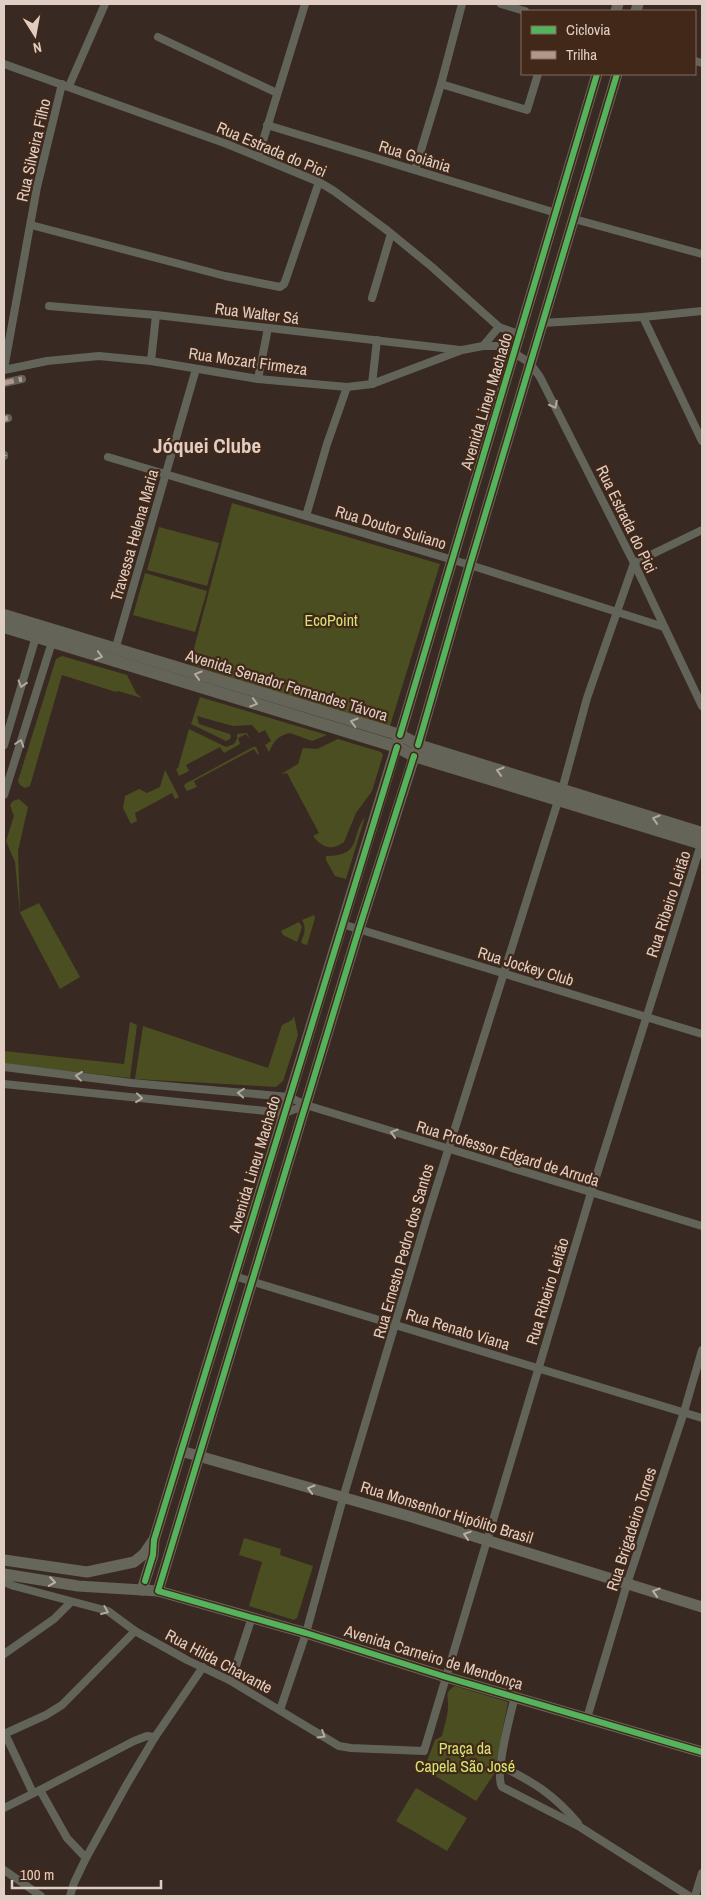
<svg xmlns="http://www.w3.org/2000/svg" width="706" height="1900" viewBox="0 0 706 1900" font-family="'Archivo Narrow',sans-serif">
	<rect width="100%" height="100%" fill="#382a22"/>
	<g fill="#4a4e20">
		<path d="M232,503L440,564L389,729L190,664Z"/>
		<path d="M159,527L219,543L207,586L147,570Z"/>
		<path d="M145,573L207,591L195,632L133,615Z"/>
		<path d="M62,656L127,675L136,693L142,698L118,691L116,692L62,675L30,786L25,788L20,785L18,781L56,659Z"/>
		<path d="M200,697L327,735L312,741L290,733C277,736 274,741 269,752L265,745L271,741L265,730L259,733L252,725L233,726L197,716L199,724L230,734L231,736L230,739L226,741L191,724Z"/>
		<path d="M189,729L226,747L234,744L237,739V734L247,733L250,739L246,734L238,738L240,744L224,753L220,747L186,765L189,771L179,776L176,769L178,768Z"/>
		<path d="M338,739L381,752L383,755L372,791L356,813L344,842C332,851 322,848 313,836L319,833L287,773L281,774L298,764L303,748L317,749Z"/>
		<path d="M253,747H256L259,754L258,755L254,749L194,781L197,787L187,791L184,786L185,784Z"/>
		<path d="M165,770L179,797L175,799L172,793L135,813L137,821L131,824L123,808L125,796L139,789L147,793L160,787Z"/>
		<path d="M19,799L28,807L18,851L20,912L39,903L80,977L60,989L20,913L15,862L6,841L14,816L10,805L13,801Z"/>
		<path d="M365,817L346,879L335,876L326,860V856C363,856 350,836 365,817Z"/>
		<path d="M314,915L315,918L307,945L303,944L301,942C304,934 307,928 302,920Z"/>
		<path d="M299,922L302,927L297,942L283,935L281,931Z"/>
		<path d="M294,1016L298,1035L283,1081L276,1087L135,1079L143,1026L268,1068L282,1025L292,1020Z"/>
		<path d="M130,1022L137,1025L130,1078L4,1064V1051L124,1064Z"/>
		<path d="M244,1538L281,1549L280,1555L313,1566L297,1618L294,1620L249,1606L262,1562L239,1555Z"/>
		<path d="M455,1686L508,1702L494,1774L476,1801L424,1769L435,1740L442,1736C444,1727 448,1716 448,1707C449,1697 443,1693 455,1686Z"/>
		<path d="M416,1788L467,1818L447,1851L396,1821Z"/>
	</g>
	<g fill="none" stroke-linecap="round" stroke-linejoin="round">
		<g stroke="#62645a" stroke-width="8">
			<path d="M501,4L525,11"/>
			<path d="M158,37L277,93"/>
			<path d="M695,61L702,63"/>
			<path d="M4,64L227,144L319,182L334,191L388,231L432,267L499,327L521,335"/>
			<path d="M441,84L527,110L538,74"/>
			<path d="M69,86L105,4"/>
			<path d="M267,125L556,213"/>
			<path d="M258,157L305,4"/>
			<path d="M415,170L441,84L462,4"/>
			<path d="M574,219L702,254"/>
			<path d="M31,225L225,276L280,287L284,284L286,279L319,182"/>
			<path d="M372,298L391,234"/>
			<path d="M49,306L156,315L460,350"/>
			<path d="M643,317L702,441"/>
			<path d="M542,323L643,317L702,311"/>
			<path d="M483,346L499,327"/>
			<path d="M151,361L156,315"/>
			<path d="M4,369L37,187L62,84"/>
			<path d="M4,370L47,361L99,356L151,361L258,379L347,387L372,384L462,350L483,346H503L530,363L540,377L634,563L702,706"/>
			<path d="M258,379L268,328"/>
			<path d="M4,383L22,379"/>
			<path d="M372,384L377,340"/>
			<path d="M4,419L8,418"/>
			<path d="M4,455V456"/>
			<path d="M108,457L470,565L664,627"/>
			<path d="M306,516L327,444L347,387"/>
			<path d="M634,563L702,530"/>
			<path d="M115,650L196,369"/>
			<path d="M4,745L37,633"/>
			<path d="M562,790L587,698L634,563"/>
			<path d="M4,795L52,642"/>
			<path d="M342,924L702,1034"/>
			<path d="M4,1067L132,1083L289,1097L306,1105L702,1226"/>
			<path d="M4,1084L285,1113L306,1105"/>
			<path d="M234,1276L702,1418"/>
			<path d="M4,1582L14,1586L108,1611L135,1631L187,1660L231,1681L339,1746L351,1748L424,1751L591,1193L702,841"/>
			<path d="M4,1654L54,1619L71,1602"/>
			<path d="M231,1681L252,1617"/>
			<path d="M515,1696C511,1713 494,1774 502,1787L580,1827L689,1896"/>
			<path d="M280,1710L306,1633L343,1498L428,1214L558,801"/>
			<path d="M587,1718L627,1584L684,1412L702,1350"/>
			<path d="M4,1734L46,1715L62,1705L135,1631"/>
			<path d="M5,1734L33,1793"/>
			<path d="M501,1766C535,1783 553,1794 578,1823"/>
			<path d="M40,1790L67,1838L86,1858"/>
			<path d="M4,1808L40,1790L134,1741L147,1736L155,1737"/>
			<path d="M4,1870L41,1896"/>
			<path d="M70,1896L74,1883L86,1858L127,1784L155,1737L203,1667"/>
			<path d="M695,1896L702,1873"/>
		</g>
		<g stroke="#66665b" stroke-width="11">
			<path d="M616,11L618,4"/>
			<path d="M636,11L638,4"/>
			<path d="M181,1451L412,1517L702,1607"/>
			<path d="M4,1560L87,1572L134,1562L144,1554L153,1541"/>
			<path d="M4,1574L78,1586L158,1591L306,1633L446,1677L702,1752"/>
			<path d="M142,1590L153,1555L154,1540L400,735L597,74"/>
			<path d="M158,1591L359,929L418,745L470,565L617,74"/>
		</g>
		<g stroke="#646458" stroke-width="12">
			<path d="M4,615L400,735L421,746L702,833"/>
			<path d="M4,627L397,747L414,756L702,844"/>
		</g>
		<g stroke="#b2968c" stroke-width="5" stroke-dasharray="10 5" stroke-linecap="butt">
			<path d="M4,383L22,379"/>
			<path d="M4,419L8,418"/>
			<path d="M4,455V456"/>
		</g>
		<defs>
			<g id="cycleway">
				<path d="M400,735L597,74"/>
				<path d="M418,745L470,565L617,74"/>
				<path d="M414,756L359,929L158,1591L306,1633L446,1677L702,1752"/>
				<path d="M145,1581L153,1555L154,1540L397,747"/>
			</g>
		</defs>
		<use href="#cycleway" stroke="#412819" stroke-width="9"/>
		<use href="#cycleway" stroke="#56b35d" stroke-width="6"/>
	</g>
	<defs><path id="oneway-chevron" d="M-2-3.5L2.5 0L-2 3.5" fill="none" stroke-width="1.6" stroke-linecap="round" stroke-linejoin="round" transform="scale(1.25)"/></defs>
	<g stroke="#b4a9a0">
		<use href="#oneway-chevron" transform="translate(554 405) rotate(63)"/>
		<use href="#oneway-chevron" transform="translate(22 684) rotate(107)"/>
		<use href="#oneway-chevron" transform="translate(20 743) rotate(-72)"/>
		<use href="#oneway-chevron" transform="translate(79 1076) rotate(-173)"/>
		<use href="#oneway-chevron" transform="translate(241 1093) rotate(-175)"/>
		<use href="#oneway-chevron" transform="translate(139 1098) rotate(6)"/>
		<use href="#oneway-chevron" transform="translate(394 1133) rotate(-163)"/>
		<use href="#oneway-chevron" transform="translate(105 1611) rotate(23)"/>
		<use href="#oneway-chevron" transform="translate(322 1735) rotate(31)"/>
	</g>
	<g stroke="#b5a99f">
		<use href="#oneway-chevron" transform="translate(99 656) rotate(17)"/>
		<use href="#oneway-chevron" transform="translate(198 675) rotate(-163)"/>
		<use href="#oneway-chevron" transform="translate(254 703) rotate(17)"/>
		<use href="#oneway-chevron" transform="translate(354 722) rotate(-164)"/>
		<use href="#oneway-chevron" transform="translate(500 771) rotate(-163)"/>
		<use href="#oneway-chevron" transform="translate(656 819) rotate(-163)"/>
	</g>
	<g stroke="#bbafa5">
		<use href="#oneway-chevron" transform="translate(311 1489) rotate(-164)"/>
		<use href="#oneway-chevron" transform="translate(467 1535) rotate(-162)"/>
		<use href="#oneway-chevron" transform="translate(52 1582) rotate(9)"/>
		<use href="#oneway-chevron" transform="translate(656 1592) rotate(-163)"/>
	</g>
	<g text-anchor="middle" dominant-baseline="central" stroke-width="4.5" stroke-linejoin="round" paint-order="stroke">
		<g font-size="16" fill="#e0cec5" stroke="#412819">
			<text transform="translate(272 149) rotate(23)">Rua Estrada do Pici</text>
			<text transform="translate(33 150) rotate(-77)">Rua Silveira Filho</text>
			<text transform="translate(415 156) rotate(17)">Rua Goiânia</text>
			<text transform="translate(257 313) rotate(7)">Rua Walter Sá</text>
			<text transform="translate(248 361) rotate(8)">Rua Mozart Firmeza</text>
			<text transform="translate(486 401) rotate(-73)">Avenida Lineu Machado</text>
			<text transform="translate(627 519) rotate(64)">Rua Estrada do Pici</text>
			<text transform="translate(391 527) rotate(17)">Rua Doutor Suliano</text>
			<text transform="translate(134 535) rotate(-74)">Travessa Helena Maria</text>
			<text transform="translate(287 685) rotate(17)">Avenida Senador Fernandes Távora</text>
			<text transform="translate(668 904) rotate(-72)">Rua Ribeiro Leitão</text>
			<text transform="translate(526 966) rotate(17)">Rua Jockey Club</text>
			<text transform="translate(508 1153) rotate(17)">Rua Professor Edgard de Arruda</text>
			<text transform="translate(254 1164) rotate(-73)">Avenida Lineu Machado</text>
			<text transform="translate(403 1251) rotate(-74)">Rua Ernesto Pedro dos Santos</text>
			<text transform="translate(547 1291) rotate(-73)">Rua Ribeiro Leitão</text>
			<text transform="translate(458 1329) rotate(17)">Rua Renato Viana</text>
			<text transform="translate(447 1512) rotate(17)">Rua Monsenhor Hipólito Brasil</text>
			<text transform="translate(631 1529) rotate(-72)">Rua Brigadeiro Torres</text>
			<text transform="translate(434 1657) rotate(17)">Avenida Carneiro de Mendonça</text>
			<text transform="translate(219 1661) rotate(28)">Rua Hilda Chavante</text>
		</g>
		<g font-size="16" fill="#d4e473" stroke="#412819">
			<text x="331" y="620">EcoPoint</text>
			<text x="465" y="1748">Praça da<tspan x="465" dy="18">Capela São José</tspan></text>
		</g>
		<g font-size="21" font-weight="bold" fill="#e0cec5" stroke="#412819">
			<text x="207" y="445">Jóquei Clube</text>
		</g>
	</g>
	<rect width="706" height="1900" fill="none" stroke="#e0cec5" stroke-width="10"/>
	<rect x="521" y="10" width="175" height="65" fill="#412819" stroke="#816a5e"/>
	<rect x="531" y="26" width="25" height="8" fill="#56b35d" stroke="#816a5e"/>
	<text x="566" y="35" font-size="15" fill="#e0cec5">Ciclovia</text>
	<rect x="531" y="51" width="25" height="8" fill="#b2968c" stroke="#816a5e"/>
	<text x="566" y="60" font-size="15" fill="#e0cec5">Trilha</text>
	<g transform="translate(35 35) rotate(169)" stroke="#412819" stroke-width="4" paint-order="stroke">
	<path d="M0-4L9 19L0 12L-9 19Z" fill="#e0cec5"/>
	<text y="-8" font-size="14" font-weight="bold" text-anchor="middle" fill="#e0cec5">N</text>
	</g>
	<path d="M12 1880v8h149v-8" fill="none" stroke="#e0cec5" stroke-width="2.5"/>
	<text x="20" y="1880" font-size="15" fill="#e0cec5" stroke="#412819" stroke-width="4" paint-order="stroke">100 m</text>
</svg>
